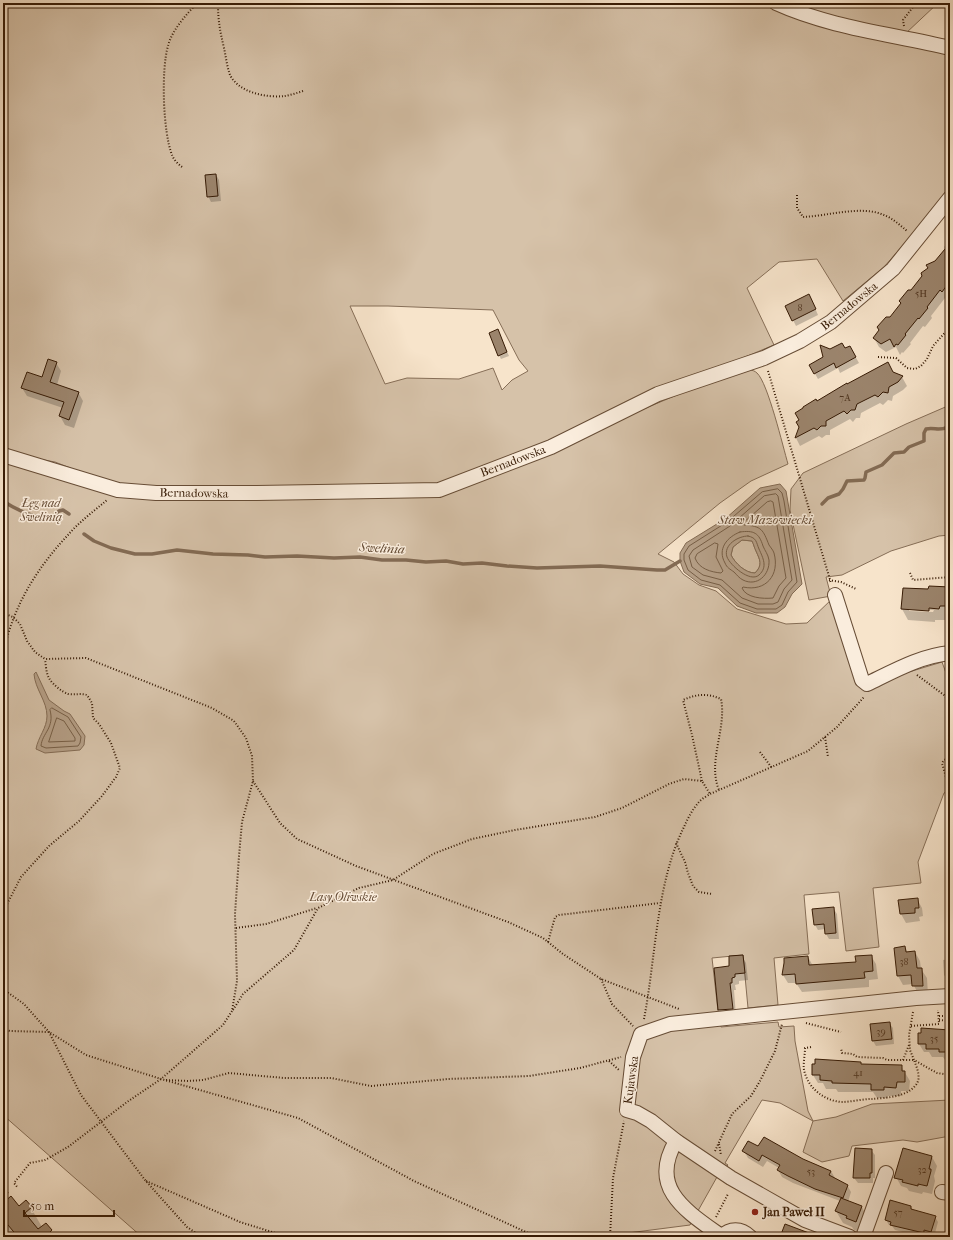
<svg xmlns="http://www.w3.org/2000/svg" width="953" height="1240" viewBox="0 0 953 1240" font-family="'IM FELL French Canon',serif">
	<rect width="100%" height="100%" fill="#f7e4cb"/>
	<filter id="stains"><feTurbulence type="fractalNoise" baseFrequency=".005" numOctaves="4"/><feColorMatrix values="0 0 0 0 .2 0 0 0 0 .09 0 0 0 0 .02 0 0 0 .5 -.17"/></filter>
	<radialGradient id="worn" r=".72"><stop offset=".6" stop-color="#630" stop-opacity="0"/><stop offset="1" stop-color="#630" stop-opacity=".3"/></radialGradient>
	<g fill="#d6c2a9" stroke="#866e57" fill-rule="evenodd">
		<path d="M3,3H938L905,34L950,54V189L924,221L884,267L843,301L817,259L779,262L747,288L774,345L704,374L641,410L739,369C745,369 753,369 757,373C768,383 783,447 788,464L751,481L720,503L658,554L674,562L683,574L699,585L716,591L737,609L786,624L807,623L833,598L859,687L942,662L950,684V790L944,793L918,862L921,883L873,888L879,947L846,951L839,892L804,895L809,954L774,958L778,1005L748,1008L743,955L712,958L718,1011L721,1027L778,1022L779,1027L794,1026L795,1041L808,1111L813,1121L836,1117L872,1104L950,1100V1136L917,1142L903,1140L852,1146L849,1156L822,1162L803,1152L813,1121L780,1103L762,1100L725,1163L728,1165L717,1177L690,1225L620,1234L619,1237H142L3,1115V459L124,489L55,462L11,454L3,450ZM350,306H388L493,310L519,360L528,371L512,380L502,390L493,368L459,379L407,378L385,384Z"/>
		<path d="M950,405V535L939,536L891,551L842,575L826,577L831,596L809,600L790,510L791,489L803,473L906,424Z"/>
		<path d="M742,540L752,541C754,545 754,547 756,551C760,560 763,565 755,573C745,573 735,563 731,555L733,547Z"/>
		<path d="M948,1077H950V1097L946,1096Z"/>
	</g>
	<g fill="#b6a088" stroke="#836b54" fill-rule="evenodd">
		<path d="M780,484L786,491L802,584L792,594L785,607L777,613H756L737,606L718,588L700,584L684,572L680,561V553L686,543L725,519L760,488ZM742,540L752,541C754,545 754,547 756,551C760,560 763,565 755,573C745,573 735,563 731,555L733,547Z"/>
		<path d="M36,672L49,700L64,711L70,714L85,736L84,745L80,750L45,753L36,749C38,737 47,728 47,716C47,701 35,689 34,674Z"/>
	</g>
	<g fill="#0003" fill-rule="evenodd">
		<path d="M216,175L219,180L221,201L211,202L208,196Z"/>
		<path d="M950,239V296L947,300L945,298L931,316L932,318L925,327L923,326L910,343L911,344L903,353L902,352L900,355L896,347L886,352L879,347L874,338L945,250L944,247Z"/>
		<path d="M812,301L818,315L796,326L793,320Z"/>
		<path d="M500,335L509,356L501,359L499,355Z"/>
		<path d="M850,347L859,363L840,373L838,368L818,379L810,365L824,358L830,350H845Z"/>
		<path d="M56,363L61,371L57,385L78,392L83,401L74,428L65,425L60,416L63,408L27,396L22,388L43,378Z"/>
		<path d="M893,373L902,377L907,386L903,390L893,396L892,401L888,400L883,405L880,403L861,413L860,418H856L853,422L850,419L830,430V435H826L822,438L819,436L800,446L796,438L800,427L817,402L847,385Z"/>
		<path d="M945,584H950V617H946V620H935V622L908,620L902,609V598L929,590L945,587ZM909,609L934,610L933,612L909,611Z"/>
		<path d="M949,871H950V925V910L947,906Z"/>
		<path d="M917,899L922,908L923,916L919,917L920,921L906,923L901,914L899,901Z"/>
		<path d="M833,908L837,914L839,939H829L826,934L825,929L818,930L815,925Z"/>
		<path d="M905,947L908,953L915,952L920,961L921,969L927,978L928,995H919L913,984L903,985L898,976Z"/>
		<path d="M742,956L746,963L748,980L739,981V984L735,985L736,990H734L736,1016L723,1017L719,1010L715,969L731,967Z"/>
		<path d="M871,956L876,964L878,979L869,980V987L802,992L796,983H788L783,975L808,957L813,966L857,963Z"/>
		<path d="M950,959V980H948L944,975L943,960Z"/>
		<path d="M889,1023L893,1028L894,1044L876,1046L873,1041L871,1025Z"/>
		<path d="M950,1031V1060H945L943,1057H932L929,1052H924L919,1044Z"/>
		<path d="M860,1063L862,1065L901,1066L910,1081L909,1091H901V1096H888V1098H877L873,1092H838L836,1089H826L823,1083H818L813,1075Z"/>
		<path d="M758,1148L803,1160L831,1171L835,1178L847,1185L851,1192L848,1202L862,1207L868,1219L863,1233L854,1230L852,1227L843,1223L836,1211L840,1201L793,1183L782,1177L778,1170L779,1168L767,1161L763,1167L748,1158L744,1151Z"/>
		<path d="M871,1150L875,1155V1178H873V1183H858L854,1178Z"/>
		<path d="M932,1157L937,1166L934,1176L935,1181L932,1194L923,1192L922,1194L909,1191L907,1188L901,1186L896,1177Z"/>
		<path d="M3,1204L19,1208H31L42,1227L51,1231L54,1237H12L3,1222Z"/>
		<path d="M911,1207L913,1211L935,1217L938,1222L934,1237L927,1236V1237H922L895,1230L892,1226L889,1225L886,1220Z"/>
		<path d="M700,1233L706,1237H669Z"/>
	</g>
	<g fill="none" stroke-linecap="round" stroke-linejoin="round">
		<g stroke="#765e46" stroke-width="1">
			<path d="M778,489L782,493L784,501L797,582L788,592L782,605L776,609H757L740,603L720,585L701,580L688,570L684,560V554L689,546L727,522L762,492Z"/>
			<path d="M776,494L778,496L792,580L784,589L778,602L773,604H758L742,598L722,580L703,575L692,567L689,556L693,550L730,526L764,496Z"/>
			<path d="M771,501L773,502L786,578L779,586L773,598C763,599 746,598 742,588L743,587C766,592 780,575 774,553C773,550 771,548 769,545C763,530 762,526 744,525L743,523L767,502Z"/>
			<path d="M740,532C754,530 759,533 763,546C765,551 768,554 769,560C770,575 757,587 743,580C739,578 737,575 734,572C730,569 727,568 725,563C717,549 727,537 740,532Z"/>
			<path d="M748,536C757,538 756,542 759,549C763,558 768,567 759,575C750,583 730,565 727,557C723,545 738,536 748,536Z"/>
			<path d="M715,543L718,544L716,557L723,571L721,573C711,572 699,569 695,558L697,554Z"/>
			<path d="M52,708L68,717L81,737L80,743L78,746L46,748L41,746C42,733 55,728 50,710Z"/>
			<path d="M57,718L64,721L75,738V741L49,742Z"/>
		</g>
		<g stroke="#836b54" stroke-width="3.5">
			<path d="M3,501C18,511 33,517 51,520L59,511L63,510L69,514"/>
			<path d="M822,504L828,498L839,494L843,489L847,481L864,480L865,478L866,472L882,465L894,453L904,452L909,447L924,441V433L926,429C935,427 940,432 950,426"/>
			<path d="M84,534L94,541L111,548L135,554H152L177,550L213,554L248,555L265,557L297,556L334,558L360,557L382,560H406L426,562L446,561L463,564L482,563L507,566L537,568L600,566L657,570H665L680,561"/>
		</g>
	</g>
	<g fill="#9b846c" stroke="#371b05">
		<path d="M216,174L218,196L207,197L205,175Z"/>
		<path d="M950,243V281L942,292L940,290L927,307L928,308L919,319L918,318L905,334L906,335L898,345L896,344L894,347L890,339L881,344L873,338L879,330L877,327L886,317H890L901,303L899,301L908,290H911L922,276L921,273L928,268L926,265L935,261Z"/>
		<path d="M809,294L816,309L792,321L785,306Z"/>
		<path d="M498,329L507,352L498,356L489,333Z"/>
		<path d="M842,343L845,348L850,346L856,357L836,368L834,363L814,374L809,365L823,357L820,345L830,349Z"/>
		<path d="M48,359L57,362L50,382L79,392L69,420L59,416L64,402L21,388L27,372L42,377Z"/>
		<path d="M888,362L893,372L903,376L898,382L889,387L888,393L883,392L878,397L875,395L857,404L855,410H851L847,414L844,411L826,421V426H821L817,430L814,428L795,438L799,427L796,422L799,420L795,413L803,408V407L816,399L817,401L847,383V384Z"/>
		<path d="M929,586L950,587V606H940L939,609L929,608V611L901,609L903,588L928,589Z"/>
		<path d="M918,898L919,908H915V913L900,914L898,900Z"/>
		<path d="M834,907L836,933L825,934L824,924L814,925L812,909Z"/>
		<path d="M905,946L906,952L915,951L917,968H922L923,986H912L911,975L897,976L894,948Z"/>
		<path d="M743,955L745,973L735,974V977L732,978V983H730L733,1009L718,1010L714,968L729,966V956Z"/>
		<path d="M872,955L873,971L864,972L865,978L796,984L795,974L782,975L784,963V958L808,956L809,965L856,962L855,956Z"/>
		<path d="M890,1022L892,1039L872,1041L870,1024Z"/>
		<path d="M921,1028L950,1030V1052H939V1049H926V1044H918V1033H921Z"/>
		<path d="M815,1059L861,1062V1064L902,1065V1071H905V1082H897L896,1088L884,1087V1090H871V1084L832,1083V1081L820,1080V1075H812V1064H815Z"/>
		<path d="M764,1137L803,1159L831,1171L829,1175L848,1185L843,1198L815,1189L788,1176L777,1170L780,1165L762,1155L759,1161L742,1151L748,1141L758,1146Z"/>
		<path d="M855,1148L872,1149V1173H870V1178H853Z"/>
		<path d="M903,1148L932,1156L929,1169H931V1171L927,1186L918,1184V1186L902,1182L903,1180L894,1178Z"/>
		<path d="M11,1196L19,1206L26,1200L32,1207L25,1213L38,1229L46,1223L52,1230L45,1237H18L3,1219V1203Z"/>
		<path d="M841,1198L862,1206L856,1222L846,1218L847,1216L835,1211Z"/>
		<path d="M890,1200L911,1206V1209L936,1216L931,1232L924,1230V1233L890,1225L891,1222L885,1220Z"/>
		<path d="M785,1224L817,1236V1237H780Z"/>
	</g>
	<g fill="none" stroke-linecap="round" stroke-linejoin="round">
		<defs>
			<g id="minor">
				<path d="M776,3C831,28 892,34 950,48"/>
				<path d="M3,455L118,490L156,493H257L439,490L551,447L658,394L764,358L800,341L831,322L893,269L950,198"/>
				<path d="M835,595L862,680L867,684C894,671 920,656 950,653"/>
				<path d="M676,1141C648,1188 686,1211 721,1236"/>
				<path d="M942,1192L950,1193"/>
				<path d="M721,1237C730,1228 741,1228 750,1237"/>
				<path d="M850,1237L805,1220L731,1178L676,1141L651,1121L637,1113L627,1110L633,1057L641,1034L670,1024L916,998L950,996"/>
				<path d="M863,1237L886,1173"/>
			</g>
		</defs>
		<use href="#minor" stroke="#674d36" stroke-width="16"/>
		<g stroke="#371b05" stroke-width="2" stroke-dasharray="1 2" stroke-linecap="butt">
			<path d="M218,3C218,21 220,31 224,48C226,57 227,67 230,75C239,93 267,98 285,96C291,95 297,93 303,91"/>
			<path d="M904,26L903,20L916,3"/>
			<path d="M182,167C178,164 174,160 172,155C163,132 161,70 168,46C172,30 186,15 197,3"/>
			<path d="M797,195V208L803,217C828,216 861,205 884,215C892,218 900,225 907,231"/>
			<path d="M878,357L896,358L907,368L915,369L921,366L927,359L933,346L950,327"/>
			<path d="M768,371L831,583"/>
			<path d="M910,573L913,580L950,577"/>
			<path d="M829,580L841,582L856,589"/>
			<path d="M3,613L13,617L20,624L27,641L35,652L45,659L86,658L212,708L234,721L246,738L252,756L253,781L242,822L239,856L235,914L237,981L232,1011L223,1025L161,1079L127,1102L68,1147L45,1160L30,1163L14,1183L18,1188"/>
			<path d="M3,655C12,608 36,569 68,535C79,522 94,511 107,500"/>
			<path d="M917,675L944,695L950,703"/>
			<path d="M825,737L828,757"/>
			<path d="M760,752L772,768"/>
			<path d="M253,781L280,823L297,839L356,866L508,922L543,938L563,954L601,979L679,1009"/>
			<path d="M702,781L692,735L683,700C696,694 708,693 721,699C727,729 707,761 719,790"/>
			<path d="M949,788L942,763L944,760L950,758"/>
			<path d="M676,843L685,862L688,873L693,886L699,892L712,894"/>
			<path d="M3,912L21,877L49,846L79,821L102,796L116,777L120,768L111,743L99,724L93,718L92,703L87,695C81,693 75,695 68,694C62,692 52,684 49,678C46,673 46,665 45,660"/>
			<path d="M236,928L266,924L317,908"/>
			<path d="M548,942L555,917L559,915L660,903"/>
			<path d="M601,979L612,1004L633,1026"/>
			<path d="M3,989L24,1004L49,1032L81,1095L145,1180L187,1227L202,1237"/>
			<path d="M233,1010L243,994L294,950L318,908L359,888L393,880L433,854L472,839L515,830L595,817L622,808L669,784L684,779L702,781L710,794"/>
			<path d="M913,1012L909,1035L910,1050L914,1060L937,1073L950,1075"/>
			<path d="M939,1016H948"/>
			<path d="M644,1019C656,957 656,883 684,827C688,818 693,808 700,801C703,798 707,796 710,794L808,751L837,727L864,697"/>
			<path d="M939,1020L950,1021"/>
			<path d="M806,1023L841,1032"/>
			<path d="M911,1026L939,1024L938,1010"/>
			<path d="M3,1029L10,1031L49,1032L86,1055L161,1079L298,1118L414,1181L537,1237"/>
			<path d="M811,1047L805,1048C805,1055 803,1063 804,1070C808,1088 823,1100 841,1102C851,1102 862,1099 872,1099C885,1098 906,1097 915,1086C922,1079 917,1068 914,1060H887L883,1058L857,1057L853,1054L842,1053L841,1048"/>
			<path d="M903,1060L909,1045"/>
			<path d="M609,1061L619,1070"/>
			<path d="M166,1080L188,1081L203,1080L229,1073L284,1078H331L371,1086L448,1079L529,1076L580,1068L621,1057"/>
			<path d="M719,1144L721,1155"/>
			<path d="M715,1151L732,1114L751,1096L760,1081L775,1051L782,1024"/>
			<path d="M146,1181L240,1222L288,1237"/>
			<path d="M3,1197L9,1191"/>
			<path d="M716,1217L728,1194"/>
			<path d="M600,1237L611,1234"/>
			<path d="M610,1237L613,1178L624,1121"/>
		</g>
		<use href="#minor" stroke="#faeddd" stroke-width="14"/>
	</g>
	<circle fill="#8f2418" stroke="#faeddd" stroke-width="1.5" cx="755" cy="1212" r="4"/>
	<g text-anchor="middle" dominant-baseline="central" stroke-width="3" stroke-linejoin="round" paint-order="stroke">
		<g font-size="10" fill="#50351f">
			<text x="921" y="294">5H</text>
			<text x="800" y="308">8</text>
			<text x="845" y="398">7A</text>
			<text x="904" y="962">38</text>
			<text x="881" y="1032">39</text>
			<text x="934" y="1039">35</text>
			<text x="858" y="1073">41</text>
			<text x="922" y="1170">32</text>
			<text x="811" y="1172">53</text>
			<text x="898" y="1213">57</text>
		</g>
		<g font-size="12" fill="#371b05" stroke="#faeddd">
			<text transform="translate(849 306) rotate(-39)">Bernadowska</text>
			<text transform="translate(513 461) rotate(-21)">Bernadowska</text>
			<text transform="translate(194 493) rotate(1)">Bernadowska</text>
			<text transform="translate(631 1080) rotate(-82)">Kujawska</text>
		</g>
		<g font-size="12" font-style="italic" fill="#674d36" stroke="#faeddd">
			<text x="41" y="503">Łęg nad<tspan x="41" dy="14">Swelinią</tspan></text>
			<text x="343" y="897">Lasy Oliwskie</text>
		</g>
		<g font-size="12" font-weight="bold" fill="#371b05" stroke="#faeddd" text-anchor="start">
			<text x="763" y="1212">Jan Paweł II</text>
		</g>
		<g font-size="13" font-style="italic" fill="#634a33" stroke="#faeddd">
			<text x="765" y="519">Staw Mazowiecki</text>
			<text transform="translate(382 548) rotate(3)">Swelinia</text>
		</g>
	</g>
	<rect width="953" height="1240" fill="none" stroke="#f7e4cb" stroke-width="16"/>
	<rect x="4" y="4" width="945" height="1232" fill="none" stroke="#371b05" stroke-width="2"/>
	<rect x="8" y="8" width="937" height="1224" fill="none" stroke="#371b05"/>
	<path d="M24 1210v6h90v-6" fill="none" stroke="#371b05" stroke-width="2"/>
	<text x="30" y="1210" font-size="12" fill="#371b05" stroke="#faeddd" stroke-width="3" paint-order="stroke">50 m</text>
	<rect width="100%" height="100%" filter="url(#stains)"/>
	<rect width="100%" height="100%" fill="url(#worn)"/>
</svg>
